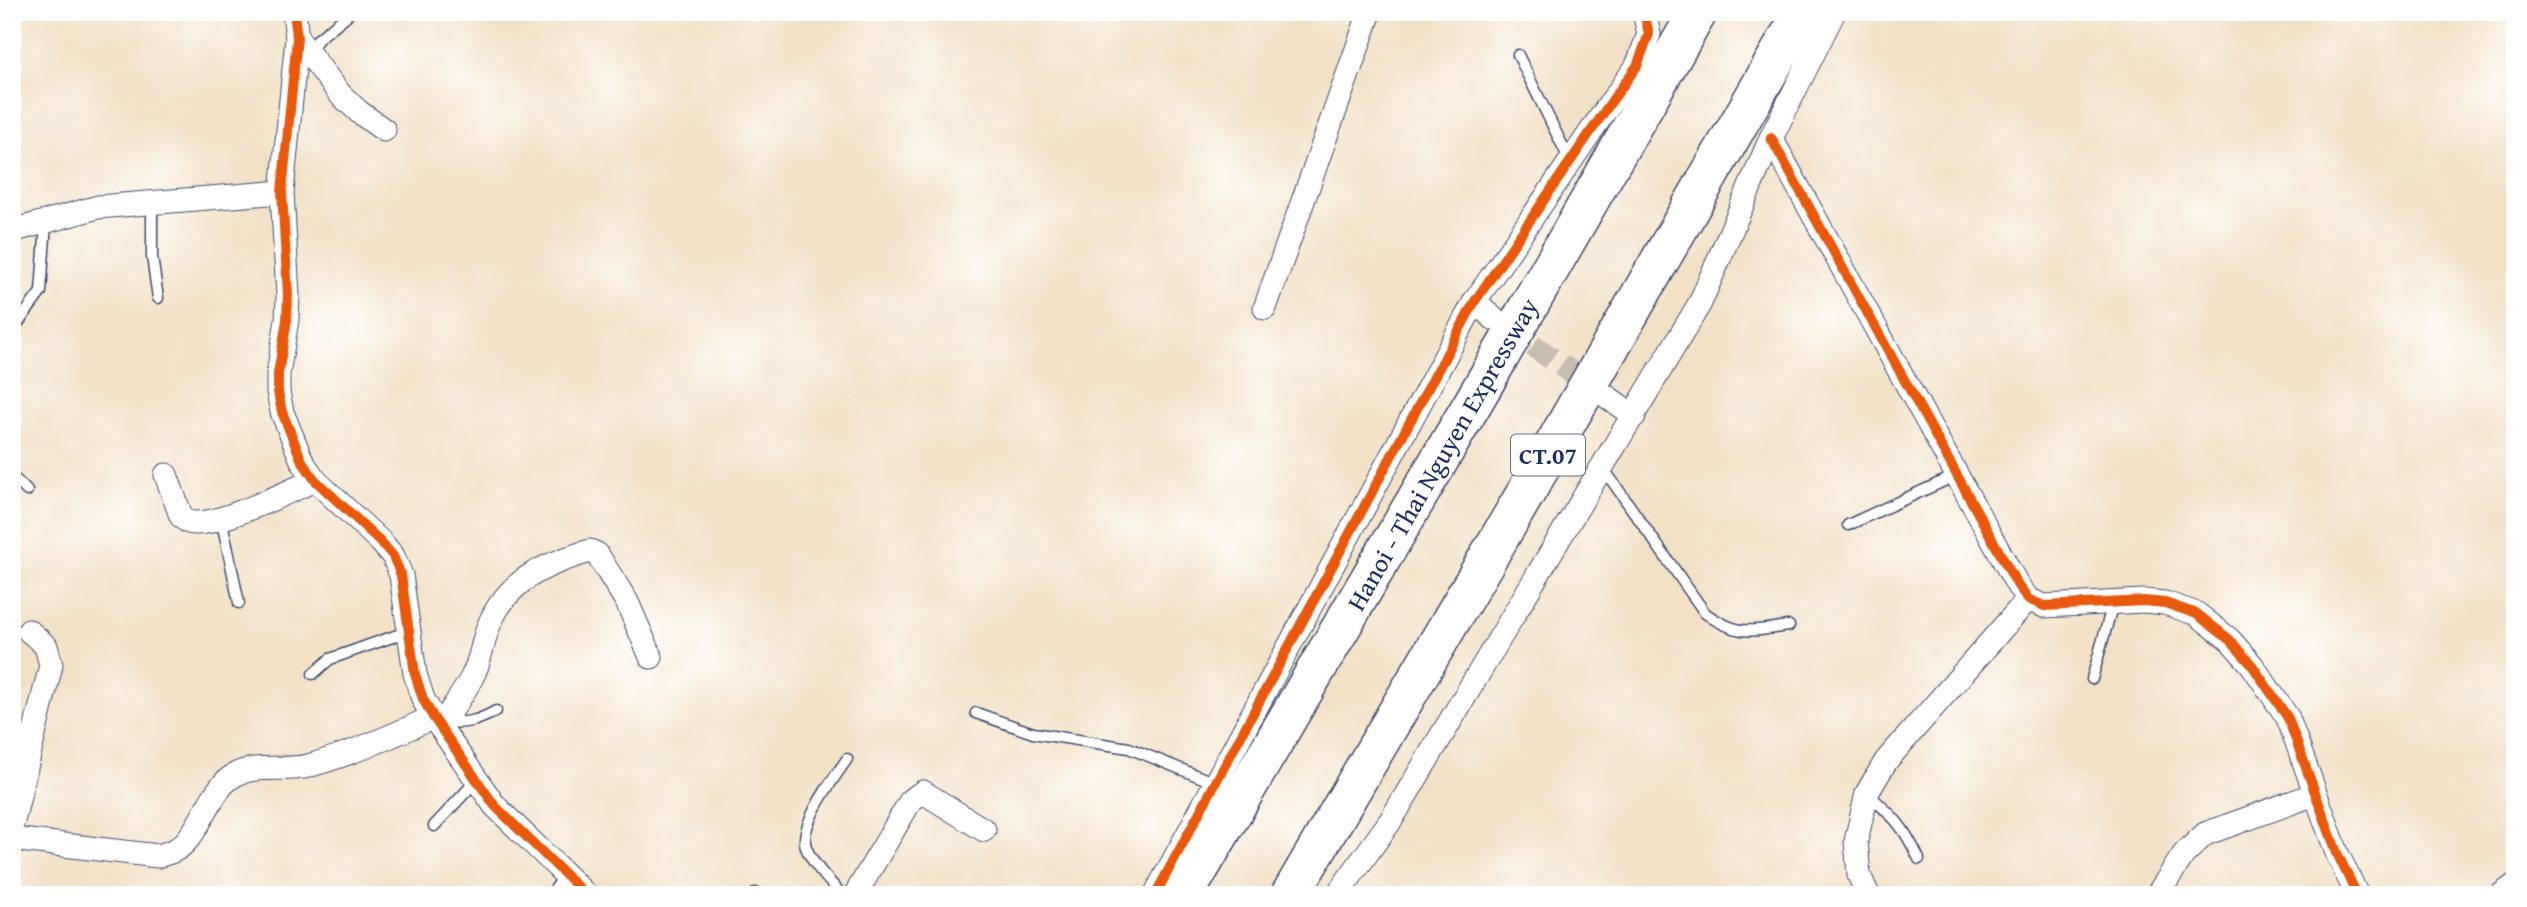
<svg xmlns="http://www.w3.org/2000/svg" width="2527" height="907" viewBox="0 0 2527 907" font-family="'Gentium Book Plus',serif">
	<rect width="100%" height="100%" fill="#fff"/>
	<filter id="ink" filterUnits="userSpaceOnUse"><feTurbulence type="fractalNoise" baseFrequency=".0143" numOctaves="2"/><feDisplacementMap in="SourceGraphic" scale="14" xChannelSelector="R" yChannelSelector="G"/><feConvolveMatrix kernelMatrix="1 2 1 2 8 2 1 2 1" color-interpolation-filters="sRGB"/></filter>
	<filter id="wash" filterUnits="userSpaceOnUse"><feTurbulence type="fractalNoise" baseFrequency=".00686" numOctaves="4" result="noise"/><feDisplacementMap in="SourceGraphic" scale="28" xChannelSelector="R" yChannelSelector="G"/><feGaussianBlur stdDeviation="1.57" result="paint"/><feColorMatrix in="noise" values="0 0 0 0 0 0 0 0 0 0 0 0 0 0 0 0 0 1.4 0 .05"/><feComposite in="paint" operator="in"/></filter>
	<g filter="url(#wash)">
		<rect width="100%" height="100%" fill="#f3e1c6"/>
	</g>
	<g filter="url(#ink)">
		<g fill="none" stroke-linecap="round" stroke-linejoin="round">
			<path stroke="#c8bdb1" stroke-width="23" stroke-dasharray="23 11" stroke-linecap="butt" d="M1505,326L1598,391"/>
			<defs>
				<g id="lane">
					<path d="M309,52L318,39L351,12"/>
					<path d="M1518,55L1570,161"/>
					<path d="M152,203V257L158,298"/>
					<path d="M12,331L41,292L46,223"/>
					<path d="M1603,468L1705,613C1739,637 1750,631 1789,626"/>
					<path d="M12,476L27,491"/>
					<path d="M221,517L239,603"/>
					<path d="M1848,525L1957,475"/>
					<path d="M313,674L330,659L409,631"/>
					<path d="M2092,679L2113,603"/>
					<path d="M976,713L1033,733L1129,748L1215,783"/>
					<path d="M445,722C466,724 478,721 496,711"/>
					<path d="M1867,793C1895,818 1903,825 1919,859"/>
					<path d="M434,826L477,780"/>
					<path d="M551,895L565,875"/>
					<path d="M755,895L756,893"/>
					<path d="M842,895C830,882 812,864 806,847C798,825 835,777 847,759"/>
				</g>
				<g id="street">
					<path d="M294,12L297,38L282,192L288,295L287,320L278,374V392L282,412L302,461L315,480L381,542L393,556L401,575L415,674L423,699L433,717L495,806L586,895"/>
					<path d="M297,38L340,94L359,112L384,130"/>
					<path d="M1771,138L2018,586L2028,599L2044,606L2144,601L2165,603L2197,614L2230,640L2252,665L2288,718L2337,853L2357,895"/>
					<path d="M12,231L98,207L282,192"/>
					<path d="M1475,301L1493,318"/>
					<path d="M1265,308L1370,12"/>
					<path d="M1606,396L1634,416"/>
					<path d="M166,475L181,516C185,521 189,523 195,523C223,524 287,492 315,480"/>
					<path d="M441,728C450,710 463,695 472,677C481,661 482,642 489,625C508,579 546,564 590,551L597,554L627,602L651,657"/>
					<path d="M12,825L51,665L46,646L29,631"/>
					<path d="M12,839L158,856C163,854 169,853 173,851C200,839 207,792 233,776C254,763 284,772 308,766C351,754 393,736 433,717"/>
					<path d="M855,895L911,800L923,792L984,830"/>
					<path d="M1155,895L1475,301L1611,102L1637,66L1649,34L1644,12"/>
					<path d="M1337,895L1391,820L1700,303L1771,138L1834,12"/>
					<path d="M1868,895L1859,875L1856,841L1867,793L1886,761L2028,599"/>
					<path d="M2157,895L2184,854L2205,834L2315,794"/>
					<path d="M2501,895L2515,885"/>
				</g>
				<g id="highway">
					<path d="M1184,895L1481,389L1698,12"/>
					<path d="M1290,895L1555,443L1803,12"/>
				</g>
			</defs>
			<use href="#lane" stroke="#3b4a6e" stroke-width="13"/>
			<use href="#street" stroke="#3b4a6e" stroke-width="25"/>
			<use href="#highway" stroke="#3b4a6e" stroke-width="41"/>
			<use href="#lane" stroke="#fff" stroke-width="10"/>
			<use href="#street" stroke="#fff" stroke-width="23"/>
			<use href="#highway" stroke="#fff" stroke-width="38"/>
			<defs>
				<g id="cycleway">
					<path d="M294,12L297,38L282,192L288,295L287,320L278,374V392L282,412L302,461L315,480L381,542L393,556L401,575L415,674L423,699L433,717L495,806L586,895"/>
					<path d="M1771,138L2018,586L2028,599L2044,606L2144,601L2165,603L2197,614L2230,640L2252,665L2288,718L2337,853L2357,895"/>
					<path d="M1155,895L1475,301L1611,102L1637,66L1649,34L1644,12"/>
				</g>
			</defs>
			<use href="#cycleway" stroke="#fff" stroke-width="15"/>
			<use href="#cycleway" stroke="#e8590c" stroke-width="10"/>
		</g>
	</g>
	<g text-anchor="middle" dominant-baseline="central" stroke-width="6" stroke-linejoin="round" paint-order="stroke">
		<rect fill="#fff" stroke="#5f6d8e" stroke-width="2" x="1511" y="434.5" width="74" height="41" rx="5"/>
		<g font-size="24" font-weight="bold" fill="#1b2f5e">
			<text x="1548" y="455">CT.07</text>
		</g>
		<g font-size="26" fill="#1b2f5e" stroke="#fff">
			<text transform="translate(1442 454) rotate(-60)">Hanoi - Thai Nguyen Expressway</text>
		</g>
	</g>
	<rect width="2527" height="907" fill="none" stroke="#fff" stroke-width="42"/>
</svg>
